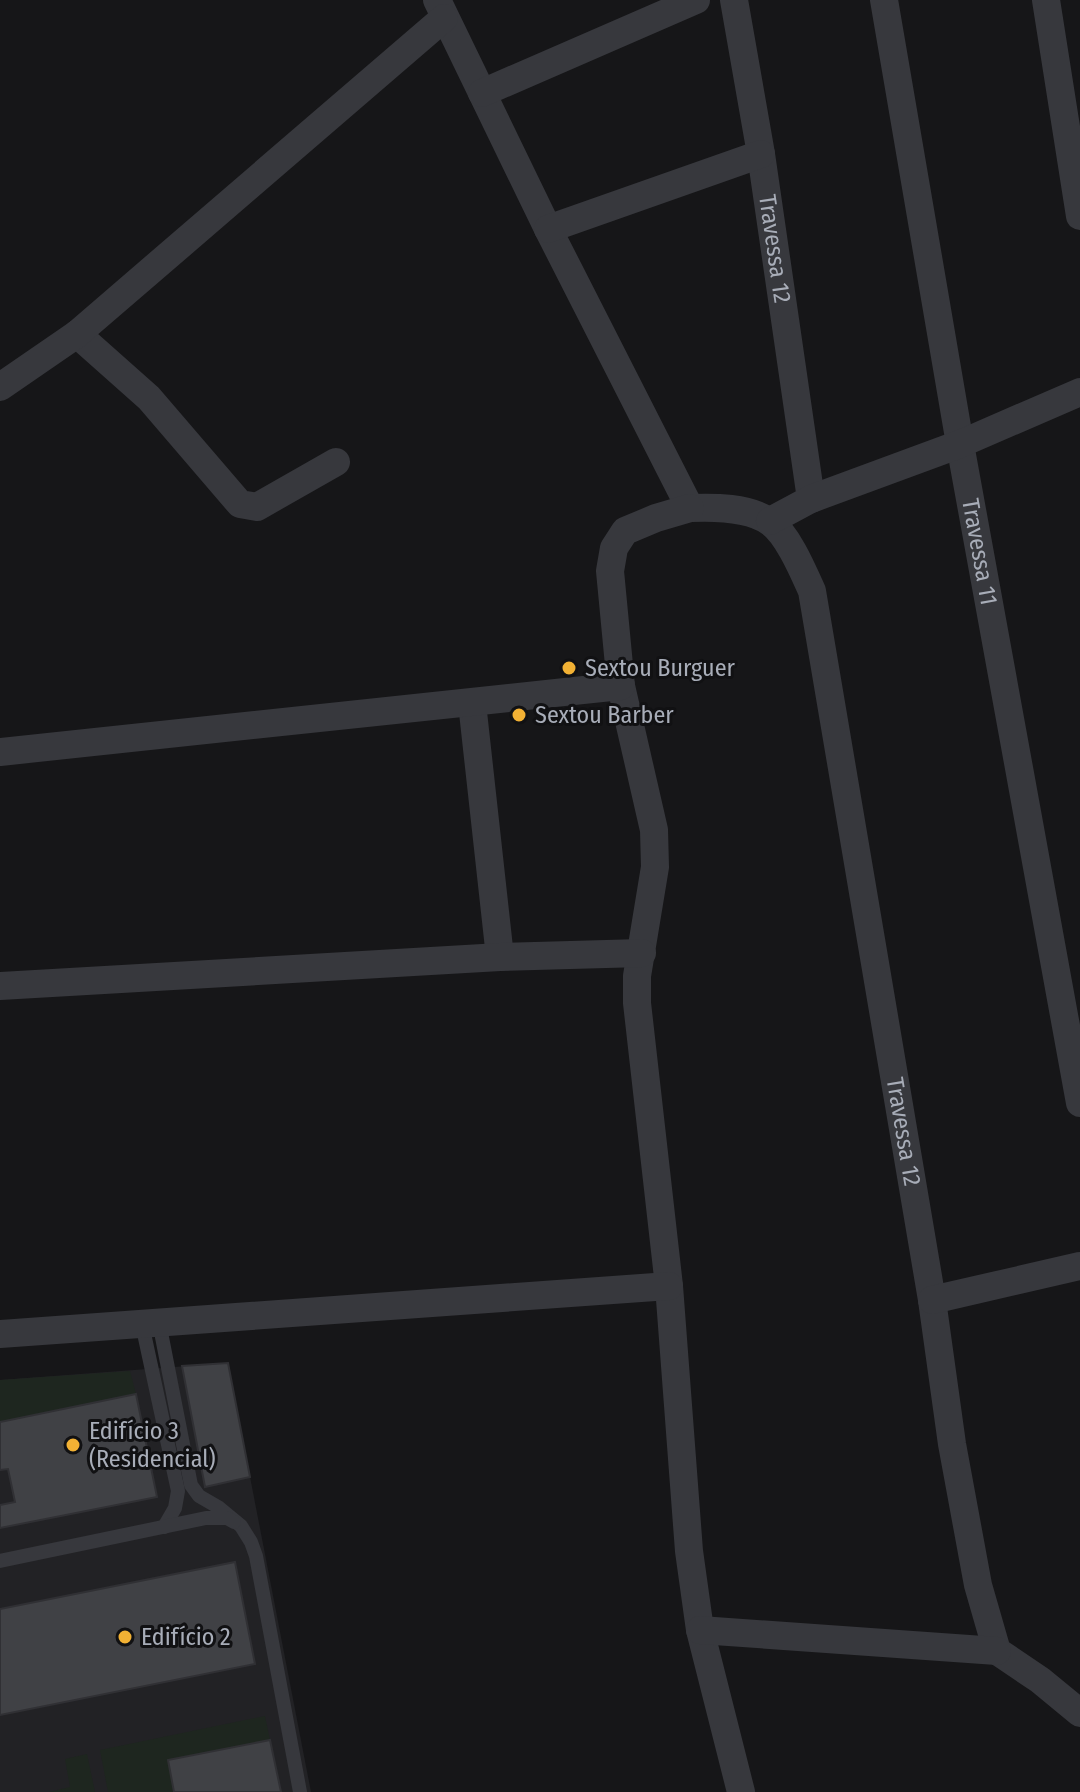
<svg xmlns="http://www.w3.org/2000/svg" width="1080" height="1792" viewBox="0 0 1080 1792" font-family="'Fira Sans Condensed',sans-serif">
	<rect width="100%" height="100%" fill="#161618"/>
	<path fill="#222225" d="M228,1363L311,1792H0V1380Z"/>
	<g fill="#1e261f">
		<path d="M130,1371L136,1394L0,1422V1380Z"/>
		<path d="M265,1716L270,1740L168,1760L174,1792H108L100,1750Z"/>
		<path d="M87,1754L95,1792H49L70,1787L65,1759Z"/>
	</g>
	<g fill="#404145" stroke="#303034" stroke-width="2">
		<path d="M228,1363L250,1477L205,1487L182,1366Z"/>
		<path d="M136,1394L157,1497L0,1528V1505L15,1502L8,1469L0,1470V1422Z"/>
		<path d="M235,1562L255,1664L0,1715V1609Z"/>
		<path d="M270,1740L281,1792H174L168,1760Z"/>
	</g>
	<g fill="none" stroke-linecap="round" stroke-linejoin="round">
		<g stroke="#37383d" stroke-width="14">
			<path d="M159,1322L191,1485L199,1496L218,1507L241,1526L251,1542L256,1556L300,1792"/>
			<path d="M142,1324L178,1491L175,1508L164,1527"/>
			<path d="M0,1561L206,1518H227L234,1522"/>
		</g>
		<g stroke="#37383d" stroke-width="28">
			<path id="s1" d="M437,0L548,229L690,508C714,507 749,507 770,522C788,535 803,571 812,591L932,1300L952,1444L978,1585L997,1651L1040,1680L1080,1713"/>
			<path id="s2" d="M734,0L761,154L811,499"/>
			<path id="s3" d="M884,0L960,444L1080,1103"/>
			<path d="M1046,0L1080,216"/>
			<path d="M482,93L696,0"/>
			<path d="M548,229L761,154"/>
			<path d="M77,334L149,398L240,504L257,507L336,462"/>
			<path d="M0,387L77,334L444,18"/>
			<path d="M690,508L656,518L625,531L614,548L610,571L621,686L654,830L655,867L637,976V1003L669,1286L689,1551L700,1630L741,1792"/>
			<path d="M770,521L811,499L960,444L1080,392"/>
			<path d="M472,703L500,957"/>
			<path d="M0,752L621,686"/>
			<path d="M0,986L500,957L642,953"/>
			<path d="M932,1300L1080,1266"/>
			<path d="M0,1334L669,1286"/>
			<path d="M700,1630L997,1651"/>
		</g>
	</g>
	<g fill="#f2b134" stroke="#111113" stroke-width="3">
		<circle cx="569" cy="668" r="8"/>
		<circle cx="519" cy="715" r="8"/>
		<circle cx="73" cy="1445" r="8"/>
		<circle cx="125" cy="1637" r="8"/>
	</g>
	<g text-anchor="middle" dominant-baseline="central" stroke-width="6" stroke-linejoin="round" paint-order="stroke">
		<g font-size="24" fill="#a8adb8" stroke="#111113">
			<text stroke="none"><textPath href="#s2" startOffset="252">Travessa 12</textPath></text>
			<text stroke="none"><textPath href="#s3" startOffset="560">Travessa 11</textPath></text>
			<text stroke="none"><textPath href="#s1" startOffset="1280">Travessa 12</textPath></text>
		</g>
		<g font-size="24" fill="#a8adb8" stroke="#111113" text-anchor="start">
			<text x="585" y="668">Sextou Burguer</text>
			<text x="535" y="715">Sextou Barber</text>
			<text x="89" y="1431">Edifício 3<tspan x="89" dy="28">(Residencial)</tspan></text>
			<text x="141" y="1637">Edifício 2</text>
		</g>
	</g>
</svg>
